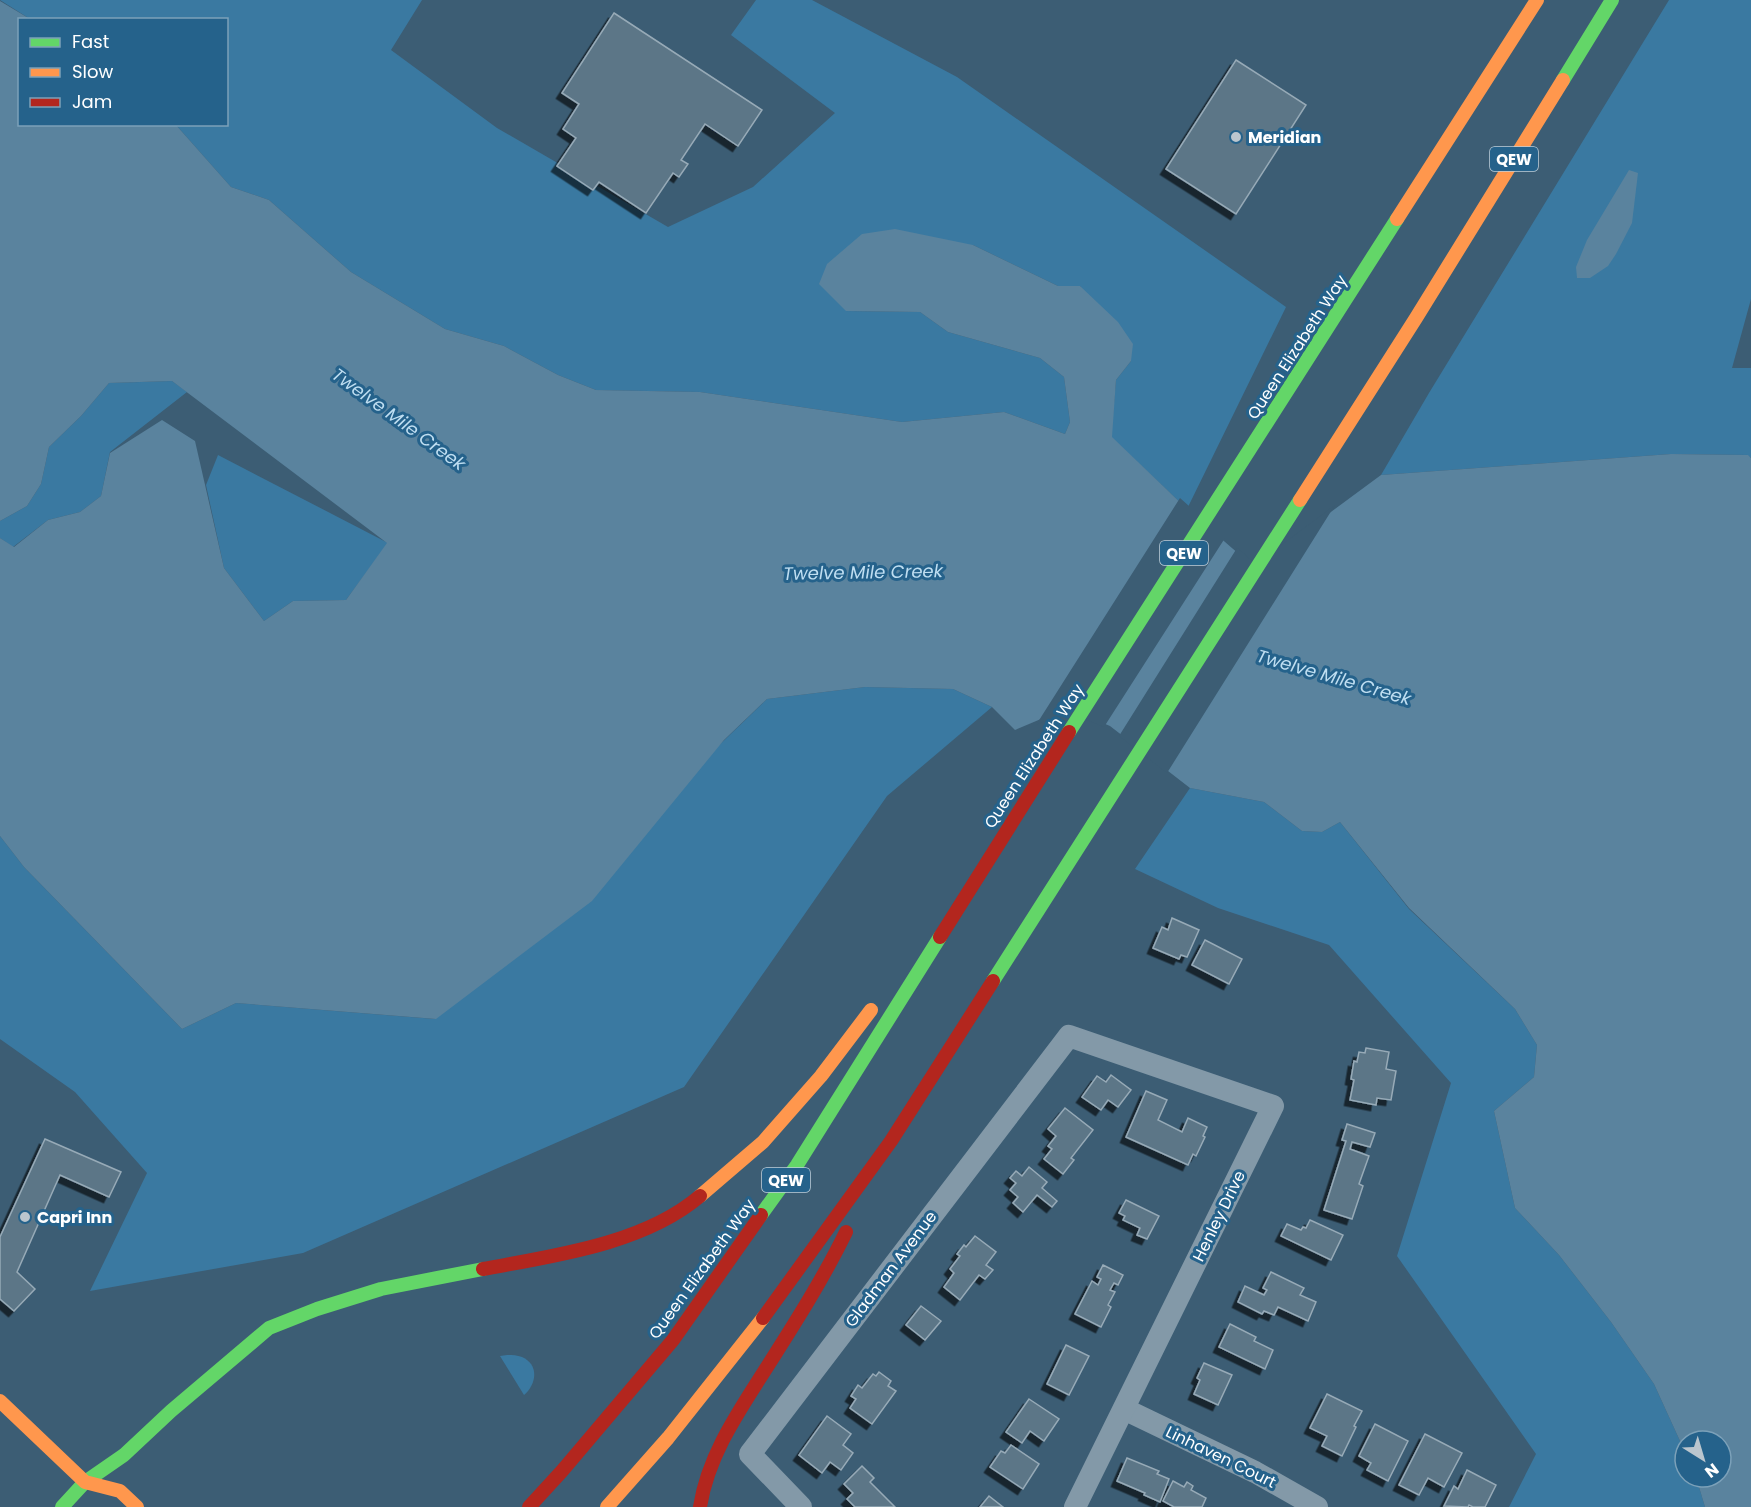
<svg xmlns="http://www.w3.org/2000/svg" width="1751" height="1507" viewBox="0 0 1751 1507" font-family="Poppins,sans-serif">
	<defs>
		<filter id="shadow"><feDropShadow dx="-5.5" dy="5.5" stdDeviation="0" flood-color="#0009"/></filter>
	</defs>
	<rect width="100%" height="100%" fill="#3c5d74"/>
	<g fill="#3a79a1">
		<path d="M0,0H422L391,50L497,128L668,227L753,187L835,113L731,35L756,0H812L957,77L1286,307L1187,509L1111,437L1116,380L1131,361L1080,286H1058L973,245L846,311L920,312L948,332L1040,358L1064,377L1070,422L1065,434L1004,412L902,422L700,392L596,390L558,375L504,346L445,329L351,272L269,200L231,187L176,125L226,124V20L30,19Z"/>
		<path d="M1669,0H1751V299L1732,368H1751V458L1747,455L1671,454L1381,475L1429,393Z"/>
		<path d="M172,381L187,392L110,452L101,496L80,512L48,520L13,547L0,538V521L27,506L41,484L49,447L81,416L109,383Z"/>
		<path d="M218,455L388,543L346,600L293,601L264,621L224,568L206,485Z"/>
		<path d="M865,687L953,689L992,707L887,796L684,1087L303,1253L90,1291L147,1173L75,1092L0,1039V836L24,867L182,1029L236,1003L435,1019L767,699Z"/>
		<path d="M1190,788L1264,802L1302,831L1322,832L1340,822L1409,909L1515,1009L1537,1045L1534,1077L1494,1111L1515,1208L1559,1255L1611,1322L1654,1384L1685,1452V1477H1696L1705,1507H1509L1536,1454L1397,1256L1451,1083L1329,945L1218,908L1135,869Z"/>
		<path d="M507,1355C511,1355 517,1355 522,1357C540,1365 536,1385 524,1395L500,1356Z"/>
	</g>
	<g fill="#5a839e">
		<path d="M0,1L30,19L20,20V124L176,125L231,187L269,200L351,272L445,329L504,346L558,375L596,390L700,392L902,422L1004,412L1065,434L1070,422L1064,377L1040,358L948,332L920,312L846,311L819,284L827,264L862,234L895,229L973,245L1058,286H1080L1118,322L1133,344L1131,361L1116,380L1112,437L1187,509L1255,568L1381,475L1671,454L1748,455L1751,458V1507H1705L1696,1477H1721V1441H1685V1452L1654,1384L1611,1322L1559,1255L1515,1208L1494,1111L1534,1077L1537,1045L1515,1009L1409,908L1340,822L1322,832L1302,831L1264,802L1190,788L1110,726L1067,708L1015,730L992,707L953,689L865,687L767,699L724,740L592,901L436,1019L236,1003L182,1029L24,867L0,836V538L14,547L48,520L80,512L101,496L110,453L162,420L195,441L224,568L264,621L293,601L346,600L387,543L172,381L109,383L81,416L49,447L41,484L27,506L0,521Z"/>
		<path d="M1629,170L1638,173L1632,223L1616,254L1608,266L1590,278H1577L1576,267L1587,240Z"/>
	</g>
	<g fill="#3c5d74">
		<path d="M1180,498L1225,538L1104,727L1067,712L1036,725Z"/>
		<path d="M1335,505L1167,773L1119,736L1237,548L1256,564Z"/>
	</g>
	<g fill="#5b7687" stroke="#97aab7" stroke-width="1.5" filter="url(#shadow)">
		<path d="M614,13L762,110L738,146L705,124L681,160L688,164L679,177L673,173L646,213L599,182L593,190L557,166L576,138L563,129L579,104L562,93Z"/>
		<path d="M1236,60L1306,105L1236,214L1166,169Z"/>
		<path d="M1172,918L1199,930L1187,957L1181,955L1179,959L1153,948L1162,927L1168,930Z"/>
		<path d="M1205,940L1242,959L1229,984L1192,965Z"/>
		<path d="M1366,1048L1389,1052L1386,1069L1396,1071L1391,1100L1377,1098L1376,1105L1350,1100L1354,1080L1351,1079L1354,1061L1357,1062L1359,1052L1365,1053Z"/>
		<path d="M1111,1075L1131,1090L1118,1107L1108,1100L1101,1110L1082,1097L1097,1076L1106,1082Z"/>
		<path d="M1146,1091L1167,1100L1158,1120L1182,1132L1188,1118L1207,1127L1203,1136L1205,1137L1196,1156L1193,1154L1188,1165L1126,1137Z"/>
		<path d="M1065,1108L1093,1130L1071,1158L1074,1160L1063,1174L1044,1159L1052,1149L1048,1146L1056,1136L1048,1129Z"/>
		<path d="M1347,1124L1375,1133L1370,1147L1352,1142L1350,1149L1369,1156L1359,1184L1363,1186L1352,1219L1324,1210L1346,1141L1342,1140Z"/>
		<path d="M45,1139L121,1172L109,1197L60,1175L17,1272L35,1289L14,1311L0,1299V1237Z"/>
		<path d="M1029,1167L1047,1182L1042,1188L1057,1201L1052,1207L1037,1195L1023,1212L1013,1203L1018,1197L1010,1190L1016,1183L1010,1178L1016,1171L1022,1176Z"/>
		<path d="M1126,1200L1159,1216L1147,1239L1137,1235L1140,1228L1123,1220L1125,1216L1119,1213Z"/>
		<path d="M1310,1220L1343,1235L1331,1260L1281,1236L1287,1224L1301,1230L1303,1227L1306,1228Z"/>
		<path d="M975,1236L996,1252L986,1265L993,1270L985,1279L979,1275L960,1300L944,1287L954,1273L950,1269L960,1256L957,1254L964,1245L966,1247Z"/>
		<path d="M1103,1265L1123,1275L1118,1285L1114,1283L1110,1290L1115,1292L1108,1305L1111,1307L1101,1327L1075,1314L1092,1281L1098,1285L1101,1279L1097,1277Z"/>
		<path d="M1271,1272L1304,1288L1300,1295L1316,1302L1308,1321L1278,1307L1274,1315L1264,1311L1262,1314L1238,1302L1245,1286L1264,1295L1267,1290L1263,1288Z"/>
		<path d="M921,1306L941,1321L925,1340L906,1325Z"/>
		<path d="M1230,1324L1256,1337L1254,1341L1273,1350L1265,1369L1219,1347Z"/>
		<path d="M1066,1345L1089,1356L1069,1395L1047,1384Z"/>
		<path d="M1204,1363L1232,1375L1218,1405L1194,1394L1200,1380L1197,1378Z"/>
		<path d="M879,1372L891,1381L888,1386L896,1391L872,1424L850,1408L856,1399L851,1396L858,1385L862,1388L873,1374L876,1376Z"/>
		<path d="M1327,1394L1362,1411L1354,1426L1356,1427L1342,1456L1322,1446L1327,1436L1310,1428Z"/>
		<path d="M1029,1399L1059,1419L1044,1441L1030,1431L1022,1443L1006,1432Z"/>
		<path d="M827,1416L851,1434L843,1445L853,1453L841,1470L830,1462L822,1473L799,1455Z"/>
		<path d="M1375,1424L1408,1441L1388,1481L1367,1470L1371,1463L1359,1456Z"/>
		<path d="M1425,1434L1462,1453L1444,1487L1428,1478L1419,1495L1399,1485Z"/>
		<path d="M1011,1445L1039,1464L1023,1489L990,1467L1001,1451L1005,1453Z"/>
		<path d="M1127,1458L1159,1471L1157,1474L1169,1479L1160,1502L1144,1495L1145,1493L1117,1481Z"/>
		<path d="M862,1466L874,1478L870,1482L895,1507H855L847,1499L853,1493L844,1484Z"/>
		<path d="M1467,1470L1496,1485L1485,1507H1473L1469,1505L1468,1507L1444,1506L1454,1486L1458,1489Z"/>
		<path d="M1173,1481L1184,1487L1187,1482L1193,1486L1191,1490L1206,1498L1202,1507H1174L1163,1501Z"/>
		<path d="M989,1496L1003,1507H980Z"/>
	</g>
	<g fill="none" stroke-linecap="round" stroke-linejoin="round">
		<g stroke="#8399a8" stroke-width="22">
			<path d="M1124,1409L1255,1472L1317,1507"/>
			<path d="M801,1507L750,1454L1069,1036L1273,1106L1075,1507"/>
		</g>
		<g stroke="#63d668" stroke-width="14">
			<path d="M1563,80L1612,0"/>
			<path d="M1069,732L1397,219"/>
			<path d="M993,981L1300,500"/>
			<path d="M761,1215L797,1165L940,937"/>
			<path d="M62,1507L85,1482L124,1455L171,1411L269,1328L317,1309L381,1289L483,1269"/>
		</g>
		<g stroke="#ff974d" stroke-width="14">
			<path d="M1397,219L1537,0"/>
			<path d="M1300,500L1416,318L1563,80"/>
			<path d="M700,1196L763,1142L821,1076L871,1010"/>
			<path d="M0,1401L85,1482L120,1491L137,1507"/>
			<path d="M607,1507L668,1438L763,1318"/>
		</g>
		<g stroke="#b3261e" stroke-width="14">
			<path d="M940,937L1069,732"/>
			<path d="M483,1269C553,1256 644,1244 700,1196"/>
			<path d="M763,1318L891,1141L993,981"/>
			<path d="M529,1507L562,1471L673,1340L761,1215"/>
			<path d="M700,1507C708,1455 739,1411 767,1367C795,1323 823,1279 846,1232"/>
		</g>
	</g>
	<g fill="#bbc6ce" stroke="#25628b" stroke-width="2">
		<circle cx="1236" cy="137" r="6"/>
		<circle cx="25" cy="1217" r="6"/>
	</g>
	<g text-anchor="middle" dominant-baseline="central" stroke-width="6" stroke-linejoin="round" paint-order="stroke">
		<g fill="#25628b" stroke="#bed0dc" stroke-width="1.5">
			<rect x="1490" y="147" width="48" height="24" rx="4.5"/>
			<rect x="1160" y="541" width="48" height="24" rx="4.5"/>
			<rect x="762" y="1168" width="48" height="24" rx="4.5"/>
		</g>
		<g font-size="15" font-weight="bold" fill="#fff">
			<text x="1514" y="159">QEW</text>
			<text x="1184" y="553">QEW</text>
			<text x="786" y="1180">QEW</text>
		</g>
		<g font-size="16" font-weight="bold" fill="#fff" stroke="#25628b" text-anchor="start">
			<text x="1248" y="137">Meridian</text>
			<text x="37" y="1217">Capri Inn</text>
		</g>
		<g font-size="16" fill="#fff" stroke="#25628b">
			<text transform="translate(1297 347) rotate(-57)">Queen Elizabeth Way</text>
			<text transform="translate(1034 756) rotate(-57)">Queen Elizabeth Way</text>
			<text transform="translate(1219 1216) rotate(-64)">Henley Drive</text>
			<text transform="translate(702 1269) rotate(-54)">Queen Elizabeth Way</text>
			<text transform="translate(891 1269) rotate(-53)">Gladman Avenue</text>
			<text transform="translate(1221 1457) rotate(26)">Linhaven Court</text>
		</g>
		<g font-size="18" font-style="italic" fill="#bfdef1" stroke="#25628b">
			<text transform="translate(399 419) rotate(36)">Twelve Mile Creek</text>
			<text transform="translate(863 572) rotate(-1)">Twelve Mile Creek</text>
			<text transform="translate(1334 677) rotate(16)">Twelve Mile Creek</text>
		</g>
	</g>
	<rect x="18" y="18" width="210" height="108" fill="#25628b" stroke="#7ca1b9" stroke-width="1.5"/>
	<rect x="30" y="38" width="30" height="9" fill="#63d668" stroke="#7ca1b9" stroke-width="1.5"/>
	<text x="72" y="48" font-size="18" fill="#ffffff">Fast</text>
	<rect x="30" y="68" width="30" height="9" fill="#ff974d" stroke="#7ca1b9" stroke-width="1.5"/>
	<text x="72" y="78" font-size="18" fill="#ffffff">Slow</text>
	<rect x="30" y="98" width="30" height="9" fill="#b3261e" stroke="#7ca1b9" stroke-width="1.5"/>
	<text x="72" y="108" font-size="18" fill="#ffffff">Jam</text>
	<g transform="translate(1703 1459) rotate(143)"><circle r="28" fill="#25628b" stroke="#7ca1b9" stroke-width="1.5"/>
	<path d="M0-4.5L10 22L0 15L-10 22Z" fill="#bbc6ce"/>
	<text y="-9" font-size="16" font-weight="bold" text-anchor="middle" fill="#ffffff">N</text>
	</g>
</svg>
